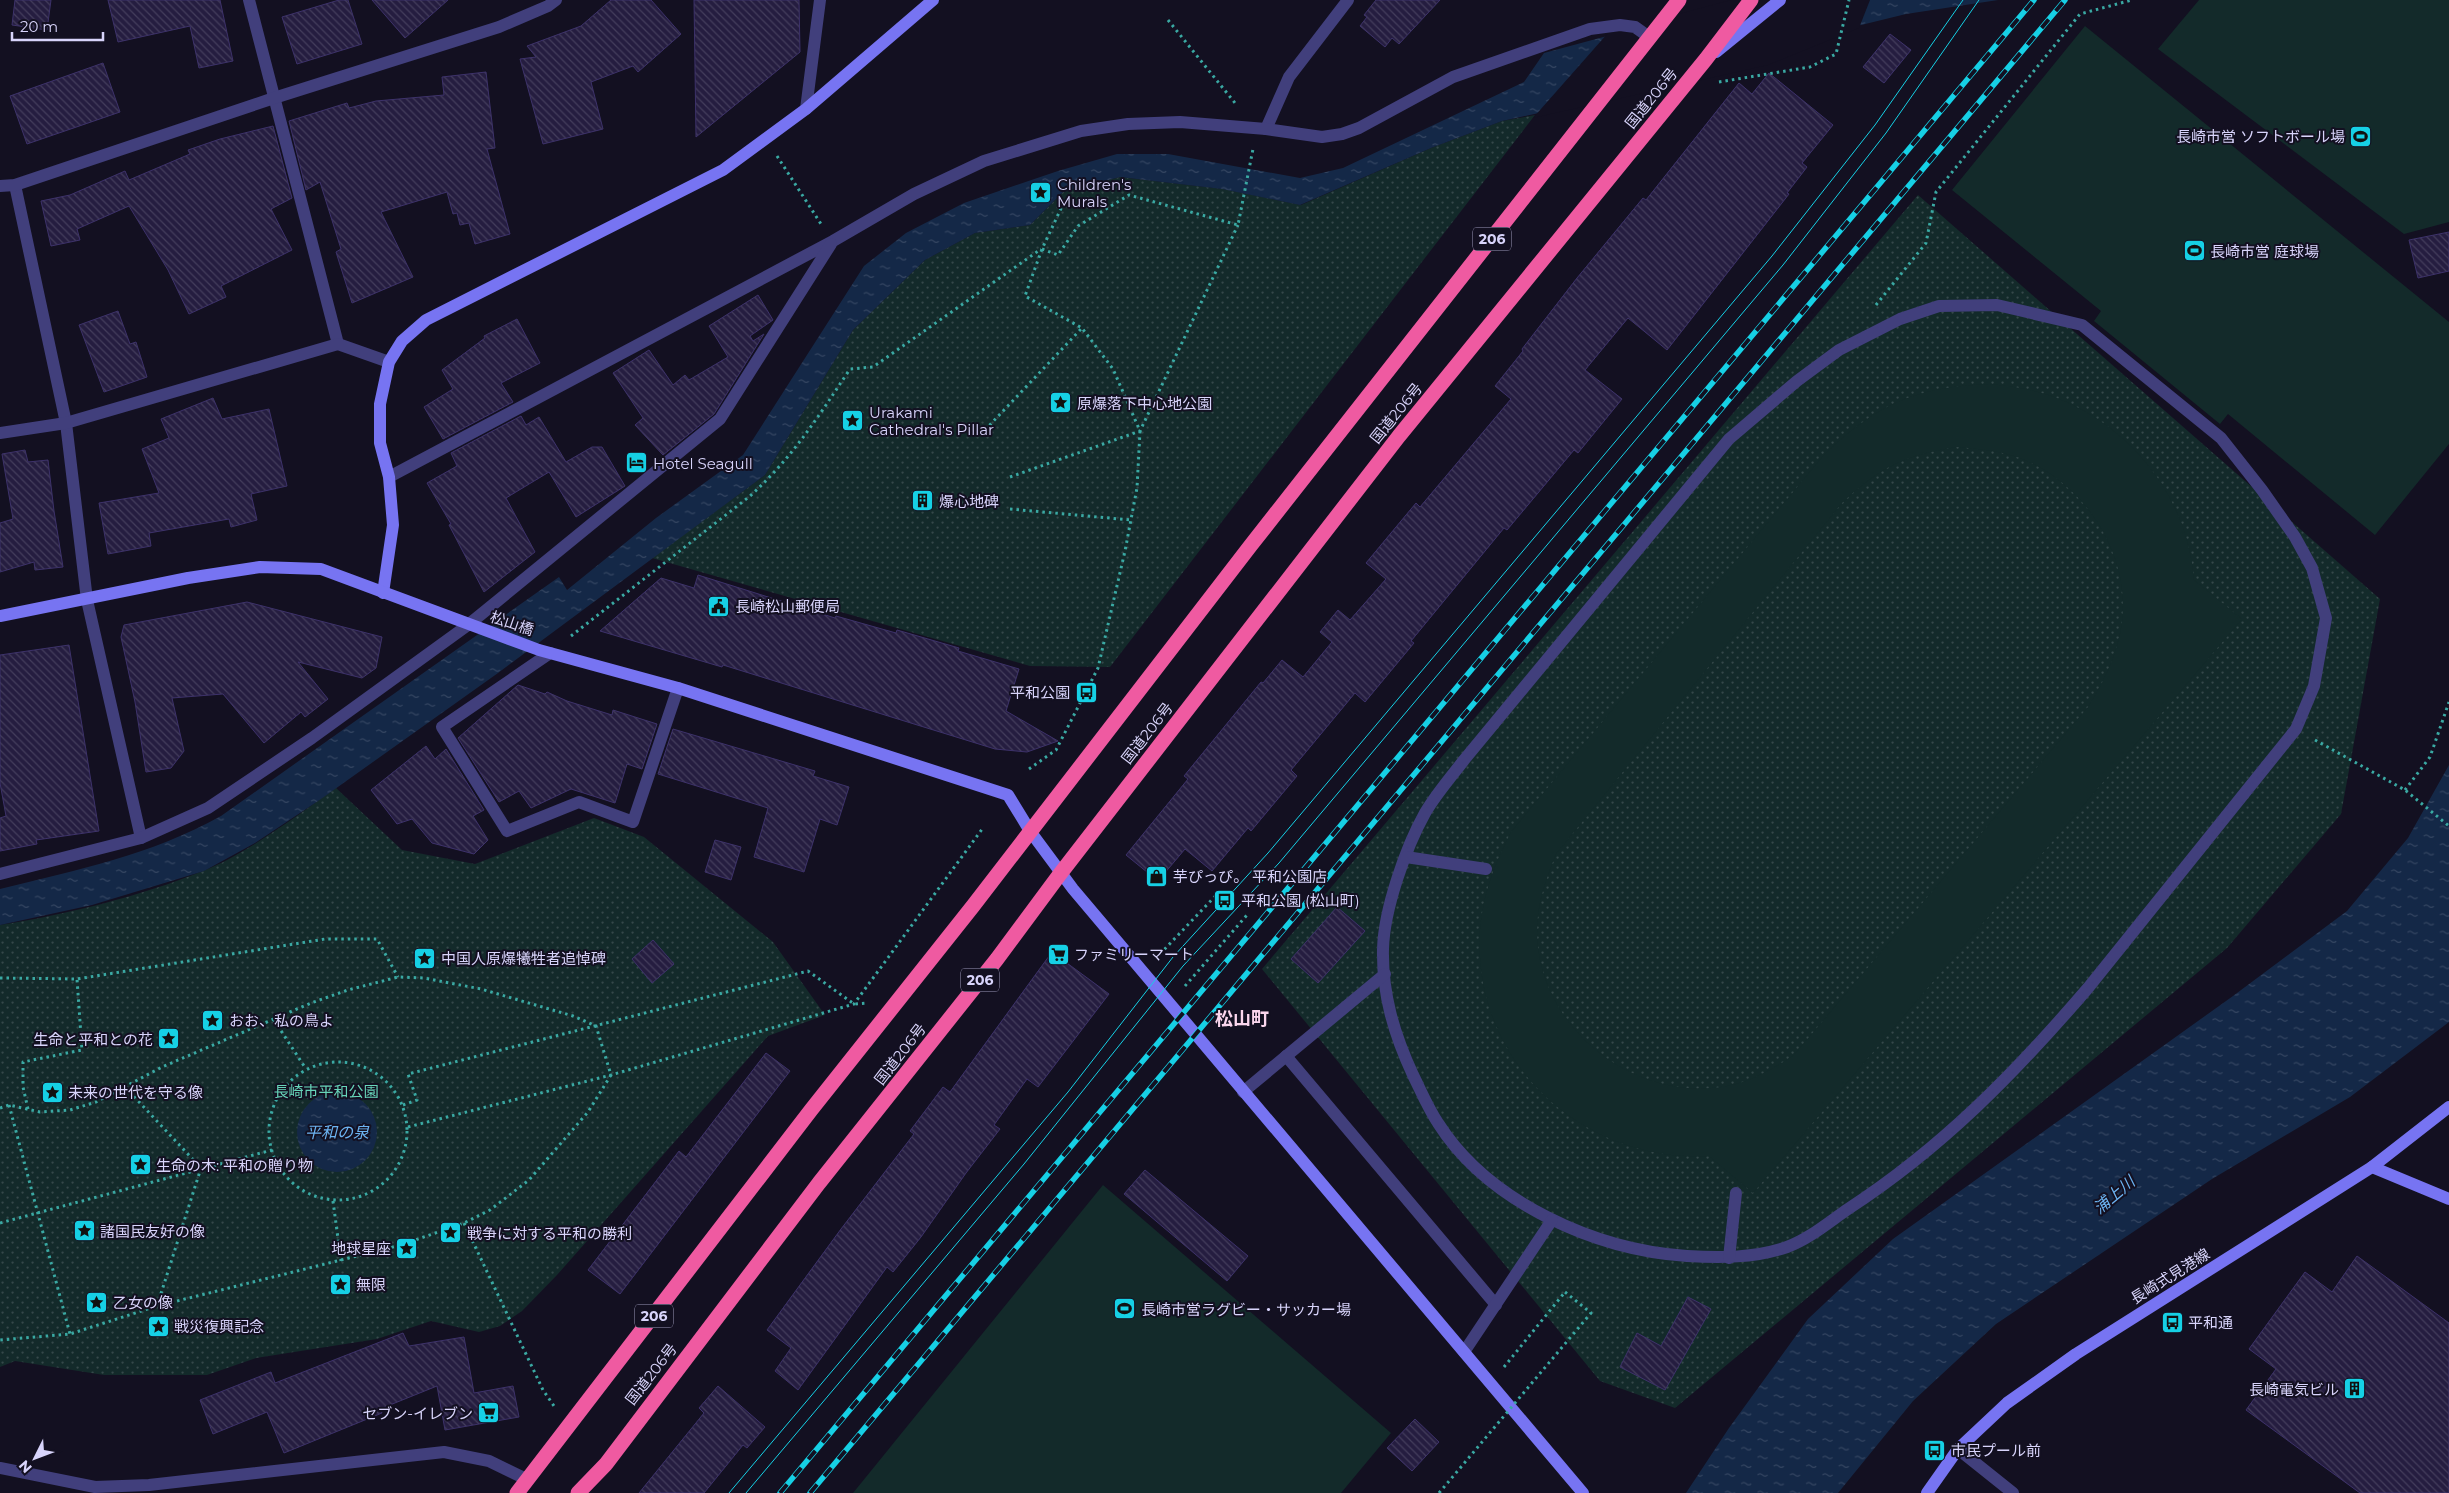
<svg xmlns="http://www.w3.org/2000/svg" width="2449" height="1493" viewBox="0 0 2449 1493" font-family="Montserrat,'Noto Sans JP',sans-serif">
	<defs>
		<pattern id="park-dots" width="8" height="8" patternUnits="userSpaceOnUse" patternTransform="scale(1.25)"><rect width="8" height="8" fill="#132a2a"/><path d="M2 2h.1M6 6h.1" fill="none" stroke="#35484a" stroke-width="1.8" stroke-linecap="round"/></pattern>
		<pattern id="water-ripples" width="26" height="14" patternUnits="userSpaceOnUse" patternTransform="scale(1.25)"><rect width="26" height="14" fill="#142847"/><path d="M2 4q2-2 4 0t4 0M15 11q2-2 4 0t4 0" fill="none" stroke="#354662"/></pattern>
		<pattern id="building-back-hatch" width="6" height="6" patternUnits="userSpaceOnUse" patternTransform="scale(1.25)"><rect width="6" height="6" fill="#251d40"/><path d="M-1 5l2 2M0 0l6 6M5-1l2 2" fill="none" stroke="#443d5c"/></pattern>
	</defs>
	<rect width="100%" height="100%" fill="#131021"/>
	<g fill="url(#park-dots)">
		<path d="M1535,115L1110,667L1030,666L652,558L765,475L853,330L925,260L975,233L1030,225L1063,192L1120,177L1223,189L1301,205L1431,148L1502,121Z"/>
		<path d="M1918,195L2380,599L2341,814L2227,948L1675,1408L1600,1381L1262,969Z"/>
		<path d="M336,788L402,850L475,864L594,818L644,837L773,942L825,1015L768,1036L557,1275L522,1311L500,1326L479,1332L431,1321L377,1339L256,1358L207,1375H104L15,1361L0,1367V925C65,915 141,896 203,871C248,853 296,816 336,788Z"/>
	</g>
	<g fill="#132a2a" fill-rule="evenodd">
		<path d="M2199,0H2449V222L2404,234L2158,49Z"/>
		<path d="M2085,26L2449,322V444L2375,535L2228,414L2220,424L2094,321L2101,311L1952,190Z"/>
		<path d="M1990,384C2015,387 2041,390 2064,401C2136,432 2188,501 2194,580L2242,619L1753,1193L1709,1156C1581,1163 1471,1060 1480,929C1483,894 1495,863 1511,832L1823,456C1877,404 1915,387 1990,384ZM1957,447C1981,449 2005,451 2027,461C2092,490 2137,567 2119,638C2113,663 2102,685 2088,707L1794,1055C1776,1067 1757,1078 1736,1084C1635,1110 1526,1021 1538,915C1541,893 1548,874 1556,854L1842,503C1880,467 1905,455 1957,447Z"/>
		<path d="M1103,1185L1391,1433L1341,1493H853Z"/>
	</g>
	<g fill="url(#water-ripples)">
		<path d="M1741,0H1998L1906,14L1857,26L1767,63L1502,121L1431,148L1300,205L1222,189L1120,177L1063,192L1030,225L975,233L925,260L853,330L765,475L498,673L321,799L255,843L204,871L92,905L0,925V889C77,870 151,855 221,816L559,577L567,590L656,518L743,455L864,266L906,233L964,203L1058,171L1117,154H1168L1300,178L1343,168L1524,82L1544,53Z"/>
		<path d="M2449,765V1022L2350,1097L2212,1179L1996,1324L1913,1401L1838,1493H1686L1729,1428L1808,1319L1893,1239L2233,996L2347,911L2408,838Z"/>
		<circle cx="337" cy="1132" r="40"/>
	</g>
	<path fill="#131021" d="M1731,0H1870L1859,28L1768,65L1533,118L1608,33Z"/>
	<g fill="url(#building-back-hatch)" stroke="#3d326a">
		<path d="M15,0H51L47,30L12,25Z"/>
		<path d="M108,0H220L233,61L199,68L190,26L118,42Z"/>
		<path d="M339,0H348L362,44L297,64L282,17Z"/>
		<path d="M372,0H448L405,38Z"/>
		<path d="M611,0H651L681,34L638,72L633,66L591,82L603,129L543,144L520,59L536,57L527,46L581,26Z"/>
		<path d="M694,0H799L800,52L696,137Z"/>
		<path d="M1376,0H1440L1399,44L1392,38L1385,47L1360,26L1367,17L1364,15Z"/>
		<path d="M1890,34L1911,50L1884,83L1863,67Z"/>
		<path d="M103,63L120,112L27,144L10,96Z"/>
		<path d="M486,72L495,148L487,149L510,234L475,244L469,223L460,225L457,213L453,214L447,192L381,212L413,277L352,303L336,252L341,249L320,182L306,190L289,121L347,103L349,108L376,101L444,95L442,77Z"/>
		<path d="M1769,73L1833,125L1802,163L1807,167L1787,193L1789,194L1667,350L1628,318L1585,370L1622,399L1578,453L1574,450L1507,530L1504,528L1411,641L1414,643L1365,702L1355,693L1291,770L1297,776L1251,831L1248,828L1212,871L1185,849L1158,881L1126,855L1188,779L1184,776L1261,682L1263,683L1282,660L1303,677L1332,642L1320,632L1338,610L1350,620L1386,579L1366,563L1416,503L1420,507L1511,399L1495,386L1523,351L1522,349L1577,278L1643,198L1646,200L1739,83L1752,94Z"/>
		<path d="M273,126L292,198L271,209L292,250L221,286L226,297L189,314L168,270L129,206L77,229L80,240L51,246L41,201L70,195L125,171L129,180L190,154L188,150L220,139Z"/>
		<path d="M2449,232V271L2418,278L2409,240Z"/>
		<path d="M758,295L773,320L750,336L753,341L764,334L714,414L663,455L635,425L643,418L613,373L649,350L673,385L685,375L689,380L728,357L709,326Z"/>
		<path d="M118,311L130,344L136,342L147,377L104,392L79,325Z"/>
		<path d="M517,319L540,363L501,383L513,402L443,439L424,407L453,389L442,370L485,338L484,336Z"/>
		<path d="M213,398L222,419L269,409L287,486L251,494L257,520L231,527L229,519L149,533L151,546L108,554L99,503L159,493L142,449L169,438L161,419Z"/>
		<path d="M521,416L526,425L539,417L566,462L592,447H602L625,486L576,517L549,472L506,498L535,552L484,592L449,525L451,524L427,483L457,466L451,453Z"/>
		<path d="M25,450L28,462L48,460L54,511L63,567L35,570L34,562L0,572V523L13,519L2,454Z"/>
		<path d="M698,575L835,618L836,616L896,633L897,630L959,648L958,651L1019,669L1006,711L1058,741L1027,752L995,749L723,665L722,667L600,631L661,578L694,588Z"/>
		<path d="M247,602L382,637L376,668L362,678L298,662L328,699L305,717L301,712L264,743L223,694L172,698L184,751L171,768L146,772L135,702L121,637L124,625Z"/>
		<path d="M69,645L99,831L36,840L37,844L0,851V818L6,816L0,783V655Z"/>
		<path d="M518,685L545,694L547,692L567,701L612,715L613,710L657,724L642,769L627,764L615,803L571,789L531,808L519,791L499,802L458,738Z"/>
		<path d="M673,729L815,771L813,776L849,787L837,825L820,819L804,872L754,857L768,808L658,774Z"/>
		<path d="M426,746L435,759L446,749L484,810L473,816L488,840L474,854L432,843L412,819L397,824L371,790Z"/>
		<path d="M715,840L741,847L731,880L705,872Z"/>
		<path d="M1337,907L1365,931L1318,983L1291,959Z"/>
		<path d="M653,940L674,964L652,983L632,959Z"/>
		<path d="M1052,952L1109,994L1038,1087L1027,1079L994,1125L1000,1129L966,1173L921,1237L893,1272L887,1267L798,1390L775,1371L791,1348L767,1330L841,1229L914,1134L910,1131L943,1087L950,1092Z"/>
		<path d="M766,1053L790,1071L620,1294L588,1270L679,1151L686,1157Z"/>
		<path d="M1145,1170L1248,1256L1227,1281L1124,1194Z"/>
		<path d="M2357,1256L2449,1323V1493H2360L2246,1410L2276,1369L2249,1349L2305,1272L2332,1292Z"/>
		<path d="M1688,1297L1711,1309L1665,1390L1620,1367L1637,1333L1661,1346Z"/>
		<path d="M403,1333L409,1346L464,1337L474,1393L513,1386L519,1417L445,1430L437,1386L380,1409L382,1413L284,1453L267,1412L213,1434L200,1400L271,1372L275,1383Z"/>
		<path d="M718,1386L765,1427L747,1448L743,1445L704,1493H639L704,1413L699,1408Z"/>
		<path d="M1415,1419L1439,1442L1412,1471L1387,1448Z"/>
	</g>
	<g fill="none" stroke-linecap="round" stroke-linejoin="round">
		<g stroke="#3aa9a3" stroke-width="3" stroke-dasharray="2.5 4" stroke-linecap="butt">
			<path d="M1168,20L1235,103"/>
			<path d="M1719,82L1810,67L1836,54L1849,0"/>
			<path d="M777,156L821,224"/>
			<path d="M1042,249L1058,255L1078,226L1129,195L1238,225L1253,149"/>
			<path d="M1876,305L1926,243L1936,192L2080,14L2132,0"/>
			<path d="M985,430L1082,328"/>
			<path d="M1010,477L1140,431L1238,225"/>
			<path d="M1010,509L1131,520"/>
			<path d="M571,636L750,496C793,457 818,417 850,369L873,367L1041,249"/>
			<path d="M2315,740L2405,790L2449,826"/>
			<path d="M1029,769L1056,750L1098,668L1125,551L1137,488L1140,431L1113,369L1082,328L1025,296L1042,249L1065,200"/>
			<path d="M2405,790L2430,757L2449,702"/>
			<path d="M1160,954L1222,889"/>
			<path d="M0,978L77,979L325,939H377L398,977"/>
			<path d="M1185,986L1247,915"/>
			<path d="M274,1020L306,1069"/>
			<circle cx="338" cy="1131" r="69"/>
			<path d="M125,1087L201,1168L157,1306"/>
			<path d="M9,1105L70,1334"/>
			<path d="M403,1105L417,1100L408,1074L808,971L854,1004L867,1003"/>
			<path d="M0,1108L9,1105L40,1112L70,1110L96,1102L162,1067L311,1003L348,990L398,977L424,978L481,989L573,1016L596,1026L611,1075L588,1112L529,1180L490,1210L464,1223L401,1245L157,1306L70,1334L0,1340"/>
			<path d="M28,1109L23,1087V1062L82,1050L77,979"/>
			<path d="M408,1127L611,1075L854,1004L983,828"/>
			<path d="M333,1201L341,1261"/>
			<path d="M0,1223L272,1150"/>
			<path d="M464,1223L543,1390L554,1406"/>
			<path d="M1504,1367L1565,1292"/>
		</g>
		<g stroke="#413f7c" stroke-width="12">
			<path d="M1997,305L2082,325L2221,438L2262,490L2295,537L2312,568L2326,618L2314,686L2296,729L2088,988C2015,1073 1943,1147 1848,1209C1829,1222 1809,1239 1787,1247C1755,1258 1721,1258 1687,1256C1595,1250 1488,1202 1438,1123C1428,1108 1421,1091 1413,1075C1394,1034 1382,994 1383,949C1384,909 1406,847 1425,813C1436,794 1451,777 1464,760L1729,439L1797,381L1839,350L1900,319L1939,306Z"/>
			<path d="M1406,857L1486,869"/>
			<path d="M1286,1056L1496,1305"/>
			<path d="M1243,1092L1385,974"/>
			<path d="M1729,1258L1736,1193"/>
			<path d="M1464,1352L1552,1220"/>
		</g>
		<g stroke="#413f7c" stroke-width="12">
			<path d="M249,0L338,344"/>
			<path d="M806,109L820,0"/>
			<path d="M1266,129L1289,77L1348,0"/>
			<path d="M15,185L66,423L87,600L141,838"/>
			<path d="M0,186L15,185L274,98L499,27L548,6L556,0"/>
			<path d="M0,433L66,423L338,344L389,362"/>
			<path d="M389,477L833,241L914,194L984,161L1081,131L1128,124L1180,122L1266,129L1322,137L1342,134L1359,128L1453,77L1590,29L1620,25L1635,27L1649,37"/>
			<path d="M550,653L442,727L507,831L579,802L633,822L678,688"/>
			<path d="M0,874L141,838L208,808L312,738L468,625L720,419L831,244"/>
			<path d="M1958,1449L2013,1493"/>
			<path d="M0,1468L95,1487L149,1485L444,1452L489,1461L528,1480"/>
		</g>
		<g stroke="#7774f2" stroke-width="12">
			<path d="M1716,52L1780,0"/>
			<path d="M383,593L393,525L389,477L380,443V404L389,362L402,341L426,320L723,170L806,109L933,0"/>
			<path d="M0,616L188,578L260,567L321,569L539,650L678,688L1008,795L1030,831L1073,889L1583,1493"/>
			<path d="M2372,1167L2449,1199"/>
			<path d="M1927,1493L1958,1449L2007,1403L2076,1354L2372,1167L2449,1107"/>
		</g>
		<g stroke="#ef5aa1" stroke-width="15">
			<path d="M517,1493L811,1110L973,906L1251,545L1679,0"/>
			<path d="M578,1493L606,1464L819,1183L997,959L1060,874L1399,436L1706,59L1751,0"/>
		</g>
		<g stroke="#16d0e5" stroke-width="1">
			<path d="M729,1493L1068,1092L1173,957L1268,853L1772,256L1875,125L1963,0"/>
			<path d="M746,1493L1024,1164L1183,966L1279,863L1783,265L1886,133L1979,0"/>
		</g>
		<defs>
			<g id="rail">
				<path d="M780,1493L2034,0"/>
				<path d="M810,1493L2065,0"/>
			</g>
		</defs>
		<use href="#rail" stroke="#16d0e5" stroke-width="5.5"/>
		<use href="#rail" stroke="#131021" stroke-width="4" stroke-dasharray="11" stroke-linecap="butt"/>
		<path stroke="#3aa9a3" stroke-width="3" stroke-dasharray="2.5 4" stroke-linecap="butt" d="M1439,1493L1591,1313L1565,1292"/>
	</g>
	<defs>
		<symbol id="stadium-square" viewBox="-11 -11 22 22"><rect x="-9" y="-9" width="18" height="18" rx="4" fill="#16d0e5" stroke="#131021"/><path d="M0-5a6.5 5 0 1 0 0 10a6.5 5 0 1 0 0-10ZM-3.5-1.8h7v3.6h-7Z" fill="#111"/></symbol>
		<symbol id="sight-square" viewBox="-11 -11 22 22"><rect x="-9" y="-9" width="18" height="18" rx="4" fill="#16d0e5" stroke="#131021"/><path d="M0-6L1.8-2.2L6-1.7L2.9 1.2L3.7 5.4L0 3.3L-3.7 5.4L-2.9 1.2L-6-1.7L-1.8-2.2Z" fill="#111"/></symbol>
		<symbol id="hotel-square" viewBox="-11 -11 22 22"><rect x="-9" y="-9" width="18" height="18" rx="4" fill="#16d0e5" stroke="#131021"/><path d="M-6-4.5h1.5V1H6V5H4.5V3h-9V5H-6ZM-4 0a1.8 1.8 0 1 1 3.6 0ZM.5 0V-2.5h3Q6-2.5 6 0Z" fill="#111"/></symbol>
		<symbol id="building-square" viewBox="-11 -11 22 22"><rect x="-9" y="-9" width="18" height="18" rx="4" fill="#16d0e5" stroke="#131021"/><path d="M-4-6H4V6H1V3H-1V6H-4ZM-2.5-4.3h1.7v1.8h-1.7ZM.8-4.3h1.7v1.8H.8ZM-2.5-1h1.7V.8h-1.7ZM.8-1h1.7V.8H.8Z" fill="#111"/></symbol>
		<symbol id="civic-square" viewBox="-11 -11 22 22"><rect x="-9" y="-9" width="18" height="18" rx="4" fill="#16d0e5" stroke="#131021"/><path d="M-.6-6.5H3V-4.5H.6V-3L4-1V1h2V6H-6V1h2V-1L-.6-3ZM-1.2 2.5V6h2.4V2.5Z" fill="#111"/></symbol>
		<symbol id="bus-square" viewBox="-11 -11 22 22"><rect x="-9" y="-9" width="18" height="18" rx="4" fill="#16d0e5" stroke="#131021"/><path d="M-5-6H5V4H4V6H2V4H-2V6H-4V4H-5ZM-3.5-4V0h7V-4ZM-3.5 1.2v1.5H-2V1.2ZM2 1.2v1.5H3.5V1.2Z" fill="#111"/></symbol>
		<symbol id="shop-square" viewBox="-11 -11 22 22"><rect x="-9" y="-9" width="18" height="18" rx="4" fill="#16d0e5" stroke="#131021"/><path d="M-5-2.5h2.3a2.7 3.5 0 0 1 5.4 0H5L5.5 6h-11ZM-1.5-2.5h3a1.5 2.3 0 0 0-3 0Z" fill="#111"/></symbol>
		<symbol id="supermarket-square" viewBox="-11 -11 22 22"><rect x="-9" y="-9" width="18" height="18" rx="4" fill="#16d0e5" stroke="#131021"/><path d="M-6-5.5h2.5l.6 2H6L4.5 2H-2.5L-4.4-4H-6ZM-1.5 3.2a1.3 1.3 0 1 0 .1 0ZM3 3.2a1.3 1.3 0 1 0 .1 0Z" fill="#111"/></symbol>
	</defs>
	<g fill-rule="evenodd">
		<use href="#stadium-square" x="2348" y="124" width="25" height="25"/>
		<use href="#sight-square" x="1028" y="180" width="25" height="25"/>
		<use href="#stadium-square" x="2182" y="238" width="25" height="25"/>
		<use href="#sight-square" x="1048" y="390" width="25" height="25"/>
		<use href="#sight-square" x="840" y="408" width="25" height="25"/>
		<use href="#hotel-square" x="624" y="450" width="25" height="25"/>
		<use href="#building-square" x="910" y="488" width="25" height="25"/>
		<use href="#civic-square" x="706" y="594" width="25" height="25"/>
		<use href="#bus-square" x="1074" y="680" width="25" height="25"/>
		<use href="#shop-square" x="1144" y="864" width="25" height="25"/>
		<use href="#bus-square" x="1212" y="888" width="25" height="25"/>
		<use href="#supermarket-square" x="1046" y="942" width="25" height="25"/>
		<use href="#sight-square" x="412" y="946" width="25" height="25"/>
		<use href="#sight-square" x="200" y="1008" width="25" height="25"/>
		<use href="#sight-square" x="156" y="1026" width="25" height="25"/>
		<use href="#sight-square" x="40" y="1080" width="25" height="25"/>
		<use href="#sight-square" x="128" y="1152" width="25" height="25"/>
		<use href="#sight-square" x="72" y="1218" width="25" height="25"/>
		<use href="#sight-square" x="438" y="1220" width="25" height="25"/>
		<use href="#sight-square" x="394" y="1236" width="25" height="25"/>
		<use href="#sight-square" x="328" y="1272" width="25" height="25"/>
		<use href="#sight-square" x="84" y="1290" width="25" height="25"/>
		<use href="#stadium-square" x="1112" y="1296" width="25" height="25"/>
		<use href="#bus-square" x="2160" y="1310" width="25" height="25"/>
		<use href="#sight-square" x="146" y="1314" width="25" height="25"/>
		<use href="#building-square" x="2342" y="1376" width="25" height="25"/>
		<use href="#supermarket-square" x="476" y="1400" width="25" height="25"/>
		<use href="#bus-square" x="1922" y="1438" width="25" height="25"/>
	</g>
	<g text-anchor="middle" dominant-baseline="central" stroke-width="4" stroke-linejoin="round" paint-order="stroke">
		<g fill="#131021" stroke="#9d99ba" stroke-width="1">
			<rect x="1473" y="227.5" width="38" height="23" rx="4"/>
			<rect x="961" y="968.5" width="38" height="23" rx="4"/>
			<rect x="635" y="1304.5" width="38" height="23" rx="4"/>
		</g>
		<g font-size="14" font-weight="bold" fill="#d8d4fb">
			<text x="1492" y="239">206</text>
			<text x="980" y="980">206</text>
			<text x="654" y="1316">206</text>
		</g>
		<g font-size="15" fill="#d8d4fb" stroke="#131021">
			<text transform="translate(1651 98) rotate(-51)">国道206号</text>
			<text transform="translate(1396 413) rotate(-51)">国道206号</text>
			<text transform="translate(512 623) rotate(19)">松山橋</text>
			<text transform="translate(1147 733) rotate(-52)">国道206号</text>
			<text transform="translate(900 1054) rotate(-52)">国道206号</text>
			<text transform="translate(2170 1276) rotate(-32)">長崎式見港線</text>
			<text transform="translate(651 1374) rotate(-52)">国道206号</text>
		</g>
		<g font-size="15" fill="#d8d4fb" stroke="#131021" text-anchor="start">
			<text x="2345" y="136" text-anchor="end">長崎市営 ソフトボール場</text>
			<text x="1057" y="184">Children's<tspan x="1057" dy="17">Murals</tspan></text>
			<text x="2210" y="251">長崎市営 庭球場</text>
			<text x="1077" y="403">原爆落下中心地公園</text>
			<text x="869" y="412">Urakami<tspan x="869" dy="17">Cathedral's Pillar</tspan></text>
			<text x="653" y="463">Hotel Seagull</text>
			<text x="939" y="501">爆心地碑</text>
			<text x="735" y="606">長崎松山郵便局</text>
			<text x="1070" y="692" text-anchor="end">平和公園</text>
			<text x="1173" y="876">芋ぴっぴ。 平和公園店</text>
			<text x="1241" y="900">平和公園 (松山町)</text>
			<text x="1074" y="954">ファミリーマート</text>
			<text x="441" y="958">中国人原爆犧牲者追悼碑</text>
			<text x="229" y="1020">おお、私の鳥よ</text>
			<text x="153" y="1039" text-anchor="end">生命と平和との花</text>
			<text x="68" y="1092">未来の世代を守る像</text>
			<text x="156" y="1165">生命の木: 平和の贈り物</text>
			<text x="100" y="1231">諸国民友好の像</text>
			<text x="467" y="1233">戦争に対する平和の勝利</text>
			<text x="391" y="1248" text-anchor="end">地球星座</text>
			<text x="356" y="1284">無限</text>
			<text x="113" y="1302">乙女の像</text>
			<text x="1141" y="1309">長崎市営ラグビー・サッカー場</text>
			<text x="2188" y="1322">平和通</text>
			<text x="174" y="1326">戦災復興記念</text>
			<text x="2339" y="1389" text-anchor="end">長崎電気ビル</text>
			<text x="473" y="1413" text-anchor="end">セブン-イレブン</text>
			<text x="1951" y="1450">市民プール前</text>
		</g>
		<g font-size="15" fill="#67d4b9" stroke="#131021">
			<text x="326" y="1091">長崎市平和公園</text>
		</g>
		<g font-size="16" font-style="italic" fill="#6cb3f1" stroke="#131021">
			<text x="337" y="1132">平和の泉</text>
			<text transform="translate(2114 1195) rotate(-40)">浦上川</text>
		</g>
		<g font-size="18" font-weight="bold" fill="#fbd6ed" stroke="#131021">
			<text x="1242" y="1019">松山町</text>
		</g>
	</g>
	<g transform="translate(35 1458) rotate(228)" stroke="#131021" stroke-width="4" paint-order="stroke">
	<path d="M0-4L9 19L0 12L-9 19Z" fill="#d8d4fb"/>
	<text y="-8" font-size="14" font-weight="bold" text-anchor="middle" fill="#d8d4fb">N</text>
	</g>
	<path d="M12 32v8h91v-8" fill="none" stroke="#d8d4fb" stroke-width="2.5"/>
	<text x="20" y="32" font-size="15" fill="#d8d4fb" stroke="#131021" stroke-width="4" paint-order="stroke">20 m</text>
</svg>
